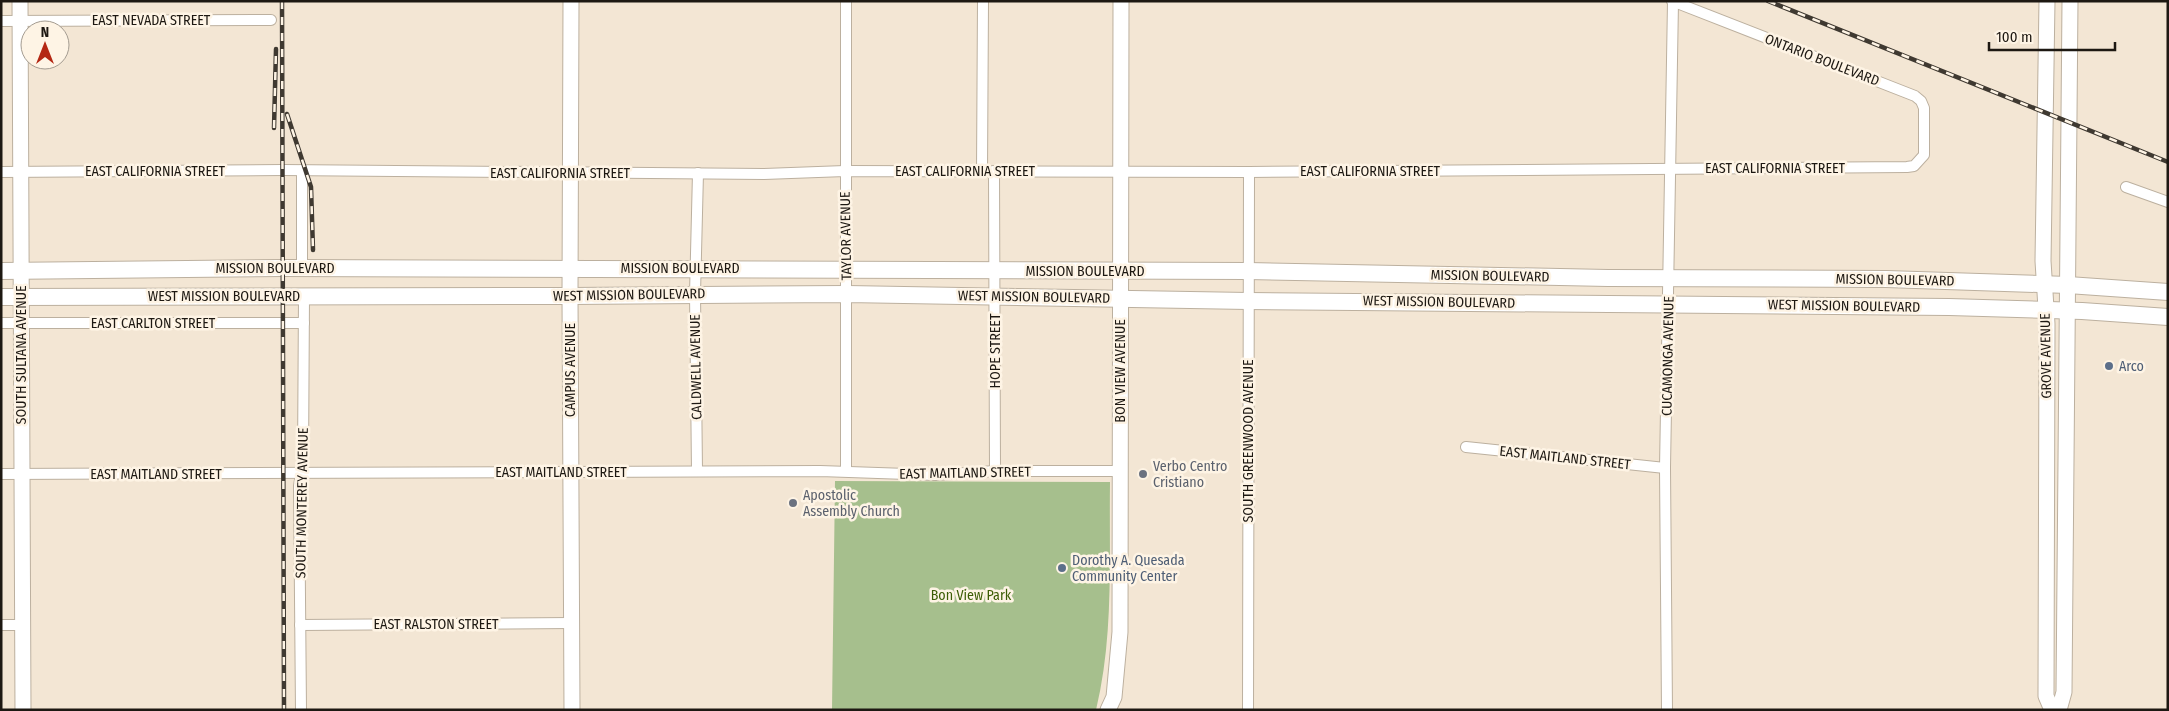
<svg xmlns="http://www.w3.org/2000/svg" width="2169" height="711" viewBox="0 0 2169 711" font-family="'Fira Sans Condensed',sans-serif">
	<rect width="100%" height="100%" fill="#f3e6d4"/>
	<path fill="#a6bf8d" d="M835,481L1110,482C1109,558 1114,636 1096,710H832Z"/>
	<g fill="none" stroke-linecap="round" stroke-linejoin="round">
		<defs>
			<g id="street">
				<path d="M1,21L271,20"/>
				<path d="M302,170V268"/>
				<path d="M982,171L983,1"/>
				<path d="M994,171L995,471"/>
				<path d="M1,172L283,170L764,174L845,171L1249,172L1907,167L1914,166L1924,155V108L1921,101L1915,96L1672,1"/>
				<path d="M2126,187L2168,202"/>
				<path d="M1,323H304"/>
				<path d="M1466,447L1665,468"/>
				<path d="M697,471L695,294L698,173"/>
				<path d="M846,471V1"/>
				<path d="M1,474L820,471L936,475L995,471H1120"/>
				<path d="M1,625H23"/>
				<path d="M300,625L571,623"/>
				<path d="M301,710L299,486L303,460L304,296"/>
				<path d="M1248,710L1249,172"/>
				<path d="M1667,710L1665,468L1673,2"/>
			</g>
			<g id="secondary">
				<path d="M20,1L23,710"/>
				<path d="M571,1L570,296L572,710"/>
				<path d="M2047,1L2043,261L2047,324L2046,696L2052,710"/>
				<path d="M1108,710L1114,697L1120,632L1121,1"/>
				<path d="M2059,710L2064,692L2070,1"/>
			</g>
			<g id="primary">
				<path d="M1,271L283,268L1248,271L1608,278L1886,279L2068,285L2168,292"/>
				<path d="M1,297L570,296L847,294L1248,301L1949,307L2082,311L2168,317"/>
			</g>
		</defs>
		<use href="#street" stroke="#bcb09f" stroke-width="12"/>
		<use href="#secondary" stroke="#bcb09f" stroke-width="17"/>
		<use href="#primary" stroke="#bcb09f" stroke-width="18"/>
		<use href="#street" stroke="#fff" stroke-width="10"/>
		<use href="#secondary" stroke="#fff" stroke-width="15"/>
		<use href="#primary" stroke="#fff" stroke-width="16"/>
		<defs>
			<g id="rail">
				<path d="M282,1L284,710"/>
				<path d="M1768,1L2168,162"/>
				<path d="M287,114L311,187L313,250"/>
				<path d="M274,128L276,49"/>
			</g>
		</defs>
		<use href="#rail" stroke="#3f3931" stroke-width="4.5"/>
		<use href="#rail" stroke="#fef4e5" stroke-width="2.5" stroke-dasharray="8" stroke-linecap="butt"/>
	</g>
	<g fill="#5c6f8a" stroke="#fef4e5" stroke-width="2">
		<circle cx="2109" cy="366" r="5"/>
		<circle cx="1062" cy="568" r="5"/>
	</g>
	<g fill="#6b7280" stroke="#fef4e5" stroke-width="2">
		<circle cx="1143" cy="474" r="5"/>
		<circle cx="793" cy="503" r="5"/>
	</g>
	<g text-anchor="middle" dominant-baseline="central" stroke-width="5" stroke-linejoin="round" paint-order="stroke">
		<g font-size="14" fill="#1d1812" stroke="#fef4e5">
			<text x="151" y="20">EAST NEVADA STREET</text>
			<text transform="translate(1822 60) rotate(21)">ONTARIO BOULEVARD</text>
			<text x="1775" y="168">EAST CALIFORNIA STREET</text>
			<text x="155" y="171">EAST CALIFORNIA STREET</text>
			<text x="965" y="171">EAST CALIFORNIA STREET</text>
			<text x="1370" y="171">EAST CALIFORNIA STREET</text>
			<text x="560" y="173">EAST CALIFORNIA STREET</text>
			<text transform="translate(846 236) rotate(-91)">TAYLOR AVENUE</text>
			<text x="275" y="268">MISSION BOULEVARD</text>
			<text x="680" y="268">MISSION BOULEVARD</text>
			<text x="1085" y="271">MISSION BOULEVARD</text>
			<text transform="translate(1490 276) rotate(1)">MISSION BOULEVARD</text>
			<text transform="translate(1895 280) rotate(1)">MISSION BOULEVARD</text>
			<text transform="translate(629 295) rotate(-1)">WEST MISSION BOULEVARD</text>
			<text x="224" y="296">WEST MISSION BOULEVARD</text>
			<text transform="translate(1034 297) rotate(1)">WEST MISSION BOULEVARD</text>
			<text transform="translate(1439 302) rotate(1)">WEST MISSION BOULEVARD</text>
			<text transform="translate(1844 306) rotate(1)">WEST MISSION BOULEVARD</text>
			<text x="153" y="323">EAST CARLTON STREET</text>
			<text transform="translate(995 351) rotate(-90)">HOPE STREET</text>
			<text transform="translate(21 355) rotate(-90)">SOUTH SULTANA AVENUE</text>
			<text transform="translate(1668 356) rotate(-89)">CUCAMONGA AVENUE</text>
			<text transform="translate(2046 356) rotate(-91)">GROVE AVENUE</text>
			<text transform="translate(696 367) rotate(-91)">CALDWELL AVENUE</text>
			<text transform="translate(570 370) rotate(-90)">CAMPUS AVENUE</text>
			<text transform="translate(1120 371) rotate(-90)">BON VIEW AVENUE</text>
			<text transform="translate(1248 441) rotate(-90)">SOUTH GREENWOOD AVENUE</text>
			<text transform="translate(1565 458) rotate(6)">EAST MAITLAND STREET</text>
			<text x="561" y="472">EAST MAITLAND STREET</text>
			<text transform="translate(965 473) rotate(-1)">EAST MAITLAND STREET</text>
			<text x="156" y="474">EAST MAITLAND STREET</text>
			<text transform="translate(302 503) rotate(-89)">SOUTH MONTEREY AVENUE</text>
			<text x="436" y="624">EAST RALSTON STREET</text>
		</g>
		<g font-size="14" fill="#4e5e75" stroke="#fef4e5" text-anchor="start">
			<text x="2119" y="366">Arco</text>
			<text x="1072" y="560">Dorothy A. Quesada<tspan x="1072" dy="16">Community Center</tspan></text>
		</g>
		<g font-size="14" fill="#5b616d" stroke="#fef4e5" text-anchor="start">
			<text x="1153" y="466">Verbo Centro<tspan x="1153" dy="16">Cristiano</tspan></text>
			<text x="803" y="495">Apostolic<tspan x="803" dy="16">Assembly Church</tspan></text>
		</g>
		<g font-size="14" fill="#3c5d05" stroke="#fef4e5">
			<text x="971" y="595">Bon View Park</text>
		</g>
	</g>
	<rect width="2169" height="711" fill="none" stroke="#1d1812" stroke-width="5"/>
	<g transform="translate(45 45)"><circle r="24" fill="#fef4e5" stroke="#a49c91"/>
	<path d="M0-4L9 19L0 12L-9 19Z" fill="#b42713"/>
	<text y="-8" font-size="14" font-weight="bold" text-anchor="middle" fill="#1d1812">N</text>
	</g>
	<path d="M1989 42v8h126v-8" fill="none" stroke="#1d1812" stroke-width="2.5"/>
	<text x="1996" y="42" font-size="15" fill="#1d1812" stroke="#fef4e5" stroke-width="4" paint-order="stroke">100 m</text>
</svg>
